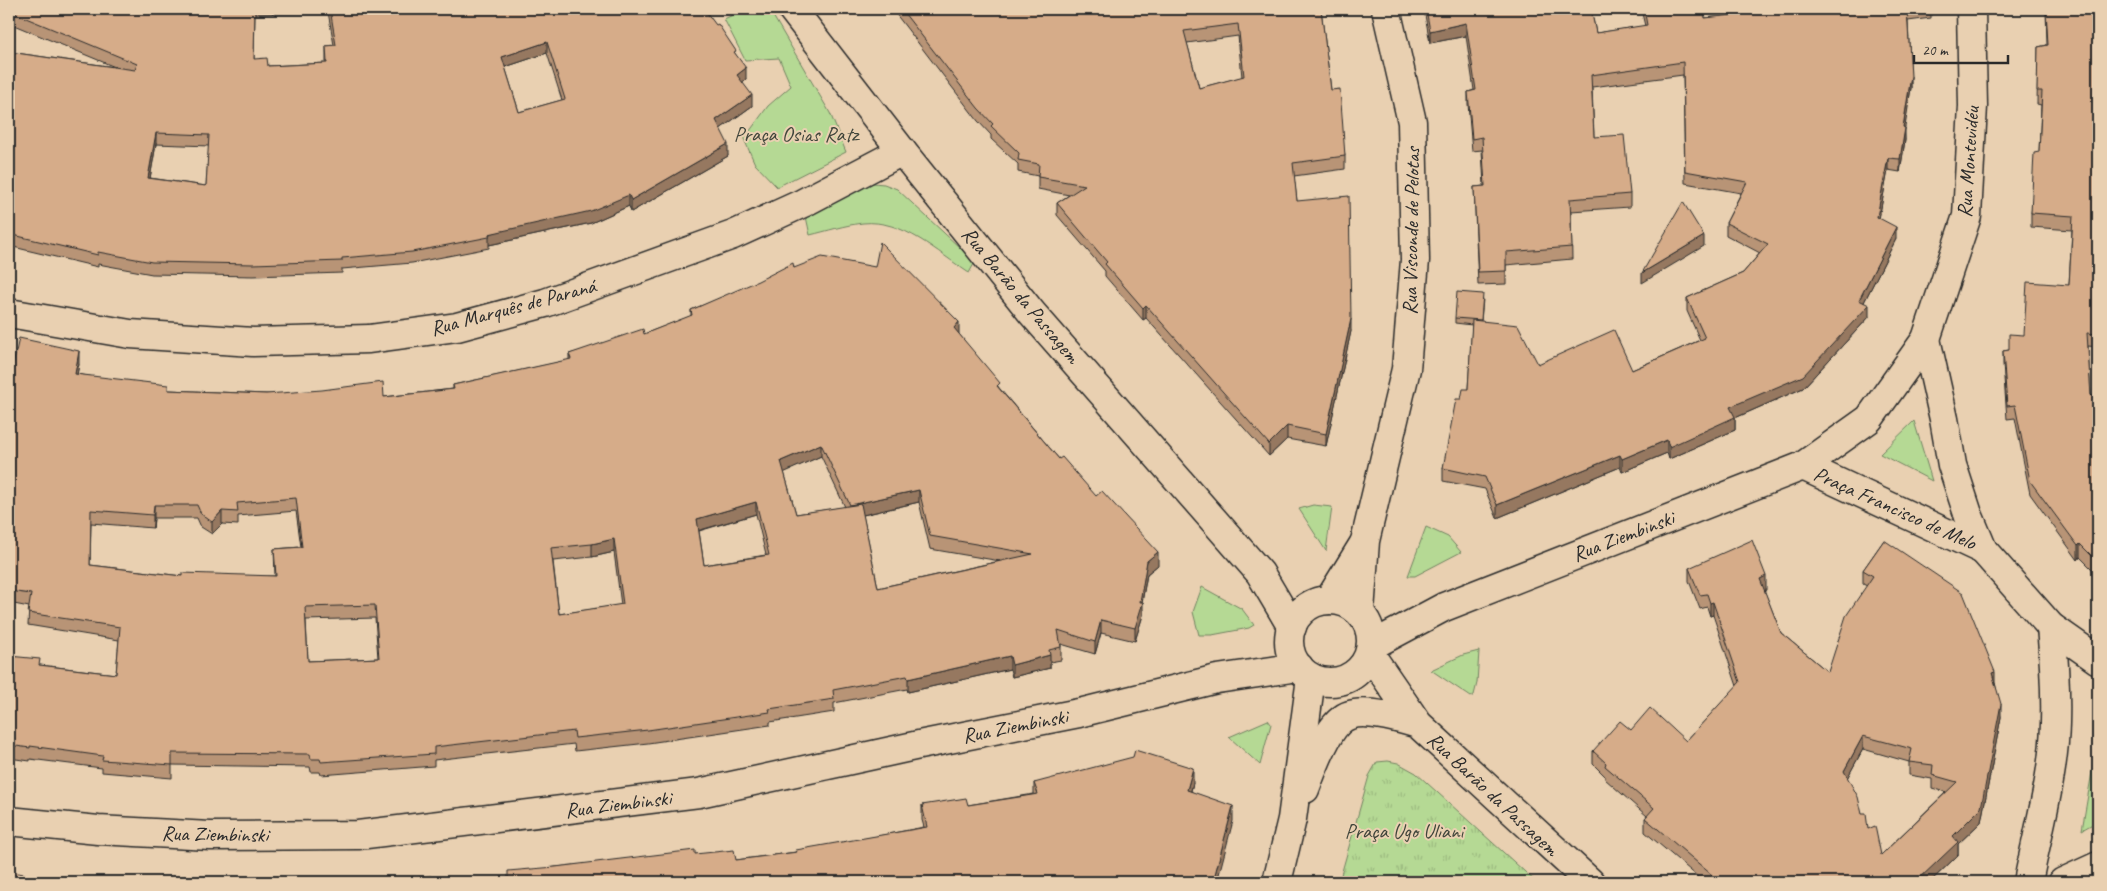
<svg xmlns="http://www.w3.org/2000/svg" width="2107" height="891" viewBox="0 0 2107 891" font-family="Caveat,sans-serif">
	<defs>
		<pattern id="grass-tufts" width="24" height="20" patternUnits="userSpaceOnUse" patternTransform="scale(1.25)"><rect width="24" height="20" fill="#b5d994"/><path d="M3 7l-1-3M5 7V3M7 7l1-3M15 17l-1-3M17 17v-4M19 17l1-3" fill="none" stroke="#9cba80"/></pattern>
	</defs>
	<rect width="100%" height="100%" fill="#e9d0b1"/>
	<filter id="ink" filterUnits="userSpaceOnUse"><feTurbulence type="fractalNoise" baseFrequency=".02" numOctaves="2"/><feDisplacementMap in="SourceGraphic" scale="10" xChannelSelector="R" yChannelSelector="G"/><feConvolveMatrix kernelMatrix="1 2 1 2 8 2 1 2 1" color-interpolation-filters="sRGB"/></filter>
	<g filter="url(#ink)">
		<path fill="url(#grass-tufts)" stroke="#708260" d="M1388,761L1398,763L1416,773L1536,882H1339L1369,776L1377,762Z"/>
		<g fill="#b5d994" stroke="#708260">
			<path d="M746,9H769L830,113L846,152L777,187L755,164L744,139L768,106L791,86L779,58L745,60L724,19Z"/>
			<path d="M873,183L884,184L897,189L975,262L969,273C937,252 903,219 863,223C845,225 827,231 810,235L805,212L855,189Z"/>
			<path d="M1914,421L1932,481L1880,454Z"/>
			<path d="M1313,505L1332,507L1326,551L1299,509Z"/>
			<path d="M1426,527L1448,537L1461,552L1415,576H1408Z"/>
			<path d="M1202,587L1242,609L1254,625L1249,628L1212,635H1199L1193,612Z"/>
			<path d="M1479,651L1477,683L1474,695L1471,697L1431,670L1463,655Z"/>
			<path d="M1268,720L1271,724L1260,765L1229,737Z"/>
			<path d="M2098,737V821L2082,830Z"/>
		</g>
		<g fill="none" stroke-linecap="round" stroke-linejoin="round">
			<defs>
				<g id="minor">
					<path d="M792,9L902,151L1032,313L1260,573L1292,627"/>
					<path d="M9,313L130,334L253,342L369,339L457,327L545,303L733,235L803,203L902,151"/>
					<path d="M1926,339L1944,419L1952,465L1968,514L1983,550L2051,627L2098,660"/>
					<path d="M1803,466L1983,550"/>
					<path d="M1329,600L1363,545"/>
					<circle cx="1330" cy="641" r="41"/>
					<path d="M1360,612L1365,541L1406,369L1415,260L1412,122L1386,9"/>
					<path d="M1371,646L1444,607L1803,466L1869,419L1926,339L1967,216L1973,106L1971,9"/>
					<path d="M1370,654L1418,724L1590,882"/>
					<path d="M1305,789C1313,769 1328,721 1350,715C1367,709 1401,719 1418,724"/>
					<path d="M9,821L98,830L210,836L358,835L699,793L919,745L1079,713L1217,679L1299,667"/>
					<path d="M1277,882L1292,819L1311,678"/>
					<path d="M2028,882C2038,830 2054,776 2055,723C2056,691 2054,659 2051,627"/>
					<path d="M2063,882L2098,866"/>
				</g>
			</defs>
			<use href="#minor" stroke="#2b2b2b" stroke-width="31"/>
			<use href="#minor" stroke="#e9d0b1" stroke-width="28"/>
		</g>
		<g fill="#b89476" stroke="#2b2b2b" fill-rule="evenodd">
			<path d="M9,9H704L736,55L746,79L742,82L752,106L720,129L728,156L631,212L629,206L591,223L489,245V248L412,263L342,269V273L253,276L152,274L98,264V267L9,246V52L115,67L9,23ZM328,12L334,45L326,46V63L268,66L254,59L255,14ZM547,53L562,100L519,112L505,67ZM156,144L209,146L206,186L150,178Z"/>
			<path d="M892,9H1321L1331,90L1345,156V169L1294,176L1297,201L1351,331L1326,446L1287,439L1269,456L1146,318L1143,320L1105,276V271L1057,215V203L1069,195L1038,189V176L1018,172V164L991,139V135L978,121ZM1238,36L1242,77L1199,88L1187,43Z"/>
			<path d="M1425,9H1591L1596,33L1645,26L1641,9H1704L1705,18L1758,12V9H1931V18L1908,21L1911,88L1904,127L1905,140L1900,172L1888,170L1879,218L1896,239L1864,302L1869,317L1803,388L1735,418V430L1669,459L1667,453L1622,472L1620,467L1497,518L1485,489L1443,481V468L1461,399L1468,389L1472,325L1455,323V318L1483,299L1481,321L1538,364L1632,370L1700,340L1687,311V298L1743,273L1760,253L1726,235V223L1741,193L1685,183L1683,75L1592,87L1594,137L1630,194V207L1571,211L1572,259L1506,265V284L1478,285L1474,187L1484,186L1482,150L1472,151L1468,104V92L1474,90L1466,36L1430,43L1425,15Z"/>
			<path d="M2046,9H2098V347L2088,346L2091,396L2098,395V575L2080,557L2078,560L2030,494L2015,418L2007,419L2003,364V351L2009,350L2024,335L2069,285L2072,230L2031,227V213L2039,152L2041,105L2037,104L2038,47L2047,45Z"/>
			<path d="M794,268L959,334L1000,389L1059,459L1158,565L1147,574L1142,602L1143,615L1135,641L1101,633L1095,654L1061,644V660L1050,662V668L1012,677L1010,669L908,692L907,689L834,703V712L770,722V725L648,743L575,751L574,744L434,760V766L321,775L320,772H311L310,767L172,765V778L102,772V768L30,759V761L9,758V656L40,665L116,674L119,640L28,625L29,607L9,603V369L12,370L79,364L77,374L168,390L266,394L384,397L453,389V385L569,360V354L644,334L691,316V310ZM821,456L845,507L796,514L784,472ZM919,502L930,549L1000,561L878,588L863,515ZM296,511L301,547L274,549L275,576H182L90,565L91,523L153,528L154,518H197L201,527L212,534L222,524L238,525V516ZM756,514L766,555L704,565L699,531ZM614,552L621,605L559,614L553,561L592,557ZM375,618L378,658L308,661L306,620Z"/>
			<path d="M1884,540L1995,682L2001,717L1981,822L1958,844V855L1930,882H1704L1645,832V818L1647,816L1605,779V776L1593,764V751L1631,730L1686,741L1737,686L1713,615L1710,616L1707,607L1700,609L1689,581V568L1766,590H1764L1781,633L1828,672L1867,586L1863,584V570ZM1863,749L1909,762V775L1932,779V788L1946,792L1881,855L1868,829L1847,778Z"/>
			<path d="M1034,783H1193L1191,791L1233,821L502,880L555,867L695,854L736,860L796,852L924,827L922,820V805H968L1034,794Z"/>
		</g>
		<g fill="#967860" stroke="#2b2b2b">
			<path d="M1466,23V36L1430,43V31Z"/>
			<path d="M547,42V53L502,68V57Z"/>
			<path d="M746,68V79L737,87V75Z"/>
			<path d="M1911,76V88L1903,140V127Z"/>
			<path d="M752,95V106L716,132V120Z"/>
			<path d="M1905,128V140L1900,172V159Z"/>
			<path d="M156,133V144L148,190V178Z"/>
			<path d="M728,144V156L631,212V200Z"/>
			<path d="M1888,158V170L1877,230V217Z"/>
			<path d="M629,195V206L591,223L489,245V234Z"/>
			<path d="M1896,227V239L1859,312V300Z"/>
			<path d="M1704,236V246L1642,283V273Z"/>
			<path d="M1146,305V318L1143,320V308Z"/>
			<path d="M1869,305V317L1803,388L1735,418V430L1669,459V447L1730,407Z"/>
			<path d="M1351,319V331L1326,446V434Z"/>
			<path d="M959,322V335L954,328Z"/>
			<path d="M79,351V364L75,387V374Z"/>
			<path d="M1287,426V439L1269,456V444Z"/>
			<path d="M1667,440V453L1622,472V459Z"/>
			<path d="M821,444V456L781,474V461Z"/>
			<path d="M1620,455V467L1497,518V505Z"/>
			<path d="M919,490V502L850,518V505Z"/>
			<path d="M756,502V514L697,531V519Z"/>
			<path d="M154,505V518L153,528V515Z"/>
			<path d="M222,511V524L212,534V522Z"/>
			<path d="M614,539V552L592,557V544Z"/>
			<path d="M2080,544V557L2078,560V546Z"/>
			<path d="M1158,552V565L1147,574L1141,608L1143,602V615L1135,641V628L1147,561Z"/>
			<path d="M1766,576V590L1760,592V579Z"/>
			<path d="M1713,602V615L1710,616V603Z"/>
			<path d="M1101,620V633L1095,654V642Z"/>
			<path d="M1050,655V668L1012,677V665Z"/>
			<path d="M1010,656V669L908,692V679Z"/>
			<path d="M1995,672V686L1992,673Z"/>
			<path d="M2001,704V717L1981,822L1958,844V855L1930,882H1919V879L1953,836Z"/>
			<path d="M1863,736V749L1844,784V771Z"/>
			<path d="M1193,768V783L1187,805V790Z"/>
			<path d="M1233,806V821L1217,882H1213Z"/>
		</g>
		<g fill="#d6ac89" stroke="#2b2b2b" fill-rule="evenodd">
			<path d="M9,9H255L254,59L267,58L268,66L327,63L326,46L336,45L330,9H704L716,25L718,24L736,51L734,52L746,68L737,75L752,95L716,120L728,144L631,200L629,195L591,211L489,234V237L412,252L342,258V261L253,264L152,262L98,252V255L9,234V52L135,70L137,64L9,11ZM547,42L565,99L519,112L502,57ZM156,133L209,135L206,186L148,178Z"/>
			<path d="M901,9H1321L1331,90L1340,89L1345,156L1293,163L1297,201L1349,196L1351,319L1326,434L1287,426L1269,444L1146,305L1143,308L1105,264L1107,262L1057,203L1085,185L1038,177L1039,164L1018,160L1019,153L991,126L993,124L978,108ZM1238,24L1244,76L1199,88L1184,31Z"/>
			<path d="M1426,9H1591L1596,33L1647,25L1644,9H1704L1705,18L1759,12V9H1907L1911,76L1903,127L1905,128L1900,159L1888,158L1877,217L1896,227L1859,300L1869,305L1803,376L1730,407L1735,417L1669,447L1667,440L1622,459L1620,455L1497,505L1485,477L1443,468L1456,399H1461L1463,389H1468L1472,320L1518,325L1538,364L1614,330L1632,370L1705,338L1687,298L1743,273L1768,244L1726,223L1747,182L1685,171L1683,62L1591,75L1594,137L1624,135L1630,194L1570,199L1572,247L1506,252V271L1478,272L1474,187L1485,186L1482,137L1472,139L1468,92L1476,90L1466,23L1430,31Z"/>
			<path d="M2046,9H2098V334L2087,333L2091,396L2098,395V562L2080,544L2078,546L2030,481L2015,405L2007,406L2003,351L2009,350V334L2024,335L2027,282L2069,285L2073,216L2031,213L2034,153L2039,152L2042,91H2037L2038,47L2048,45Z"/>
			<path d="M1683,202L1704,236L1642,273Z"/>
			<path d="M880,242L959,322L954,328L1000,383L997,386L1059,459L1062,457L1096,496L1102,491L1158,552L1147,561L1140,602H1143L1135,628L1101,620L1095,642L1058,630L1061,647L1049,650L1050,655L1012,665L1010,656L908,679L907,676L833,690L834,699L769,709L770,712L648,730L575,738L574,731L434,747V754L321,762L320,759H311L310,754L172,753V765L102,760L103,756L30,746V748L9,745V656L40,659L39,665L116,674L120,627L28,613L31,594L9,591V369L12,370L19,338L79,351L75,374L168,385V390L266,394L322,390L383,382L384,397L454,389L453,385L571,359L569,354L643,329L644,334L692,315L691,310L758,281L793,263L794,268L822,257L875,267ZM821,444L850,505L919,490L930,536L1033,554L878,588L861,504L796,514L781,461ZM296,498L302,547L274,549L276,576L182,573V576L90,565L91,510L153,515L154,505H197L201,514L212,522L222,511L238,512L237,503ZM756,502L769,555L704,565L697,519ZM614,539L623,604L559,614L551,548L592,544ZM375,605L379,658L308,661L305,607Z"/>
			<path d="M1457,292L1483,294L1481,320L1455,318Z"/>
			<path d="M1752,540L1766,576L1760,579L1781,633L1828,672L1846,616L1873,576L1863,570L1884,540L1963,593L1995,672L1992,673L2001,704L1981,808L1953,836L1958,842L1919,879L1906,880L1904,882H1714L1710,881L1712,875L1645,818L1654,808L1605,766L1606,763L1593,751L1620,721L1631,730L1650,708L1686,741L1740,682L1713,602L1710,603L1707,594L1700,595L1689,568ZM1863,736L1912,749L1909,762L1933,765L1932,775L1957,782L1881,855L1875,826L1868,829L1866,814H1862L1858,797L1844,771Z"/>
			<path d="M1135,750L1193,768L1187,790L1233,806L1213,882H451L502,880L508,879V871L555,867L695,850V854L734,850L736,860L797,852L796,850L927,827L922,805L966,798L968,805L1038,794L1034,783L1133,757Z"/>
			<path d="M9,871L57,881V882H9Z"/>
			<path d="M431,876L432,882H373Z"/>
		</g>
	</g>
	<g text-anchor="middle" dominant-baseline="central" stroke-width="4" stroke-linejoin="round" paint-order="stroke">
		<g font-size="21" fill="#40453b" stroke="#e9d0b1">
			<text x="796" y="134">Praça Osias Ratz</text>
			<text x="1404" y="831">Praça Ugo Uliani</text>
		</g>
		<g font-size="21" fill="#2b2b2b" stroke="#e9d0b1">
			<text transform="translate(1968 162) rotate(-86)">Rua Montevidéu</text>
			<text transform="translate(1411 231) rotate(-89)">Rua Visconde de Pelotas</text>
			<text transform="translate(1021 295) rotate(50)">Rua Barão da Passagem</text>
			<text transform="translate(513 307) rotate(-15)">Rua Marquês de Paraná</text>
			<text transform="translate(1895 508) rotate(24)">Praça Francisco de Melo</text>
			<text transform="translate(1623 536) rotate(-21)">Rua Ziembinski</text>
			<text transform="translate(1015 726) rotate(-11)">Rua Ziembinski</text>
			<text transform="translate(1493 794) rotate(43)">Rua Barão da Passagem</text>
			<text transform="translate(618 804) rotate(-7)">Rua Ziembinski</text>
			<text transform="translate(215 834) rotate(1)">Rua Ziembinski</text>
		</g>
	</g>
	<rect width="2107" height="891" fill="none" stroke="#e9d0b1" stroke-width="30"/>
	<rect x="15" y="15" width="2077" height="861" fill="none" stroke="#2b2b2b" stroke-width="2" filter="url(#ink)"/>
	<path d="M1914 55v8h94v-8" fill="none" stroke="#2b2b2b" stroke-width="2.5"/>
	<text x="1922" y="55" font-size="15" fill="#2b2b2b" stroke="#e9d0b1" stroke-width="4" paint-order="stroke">20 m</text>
</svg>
